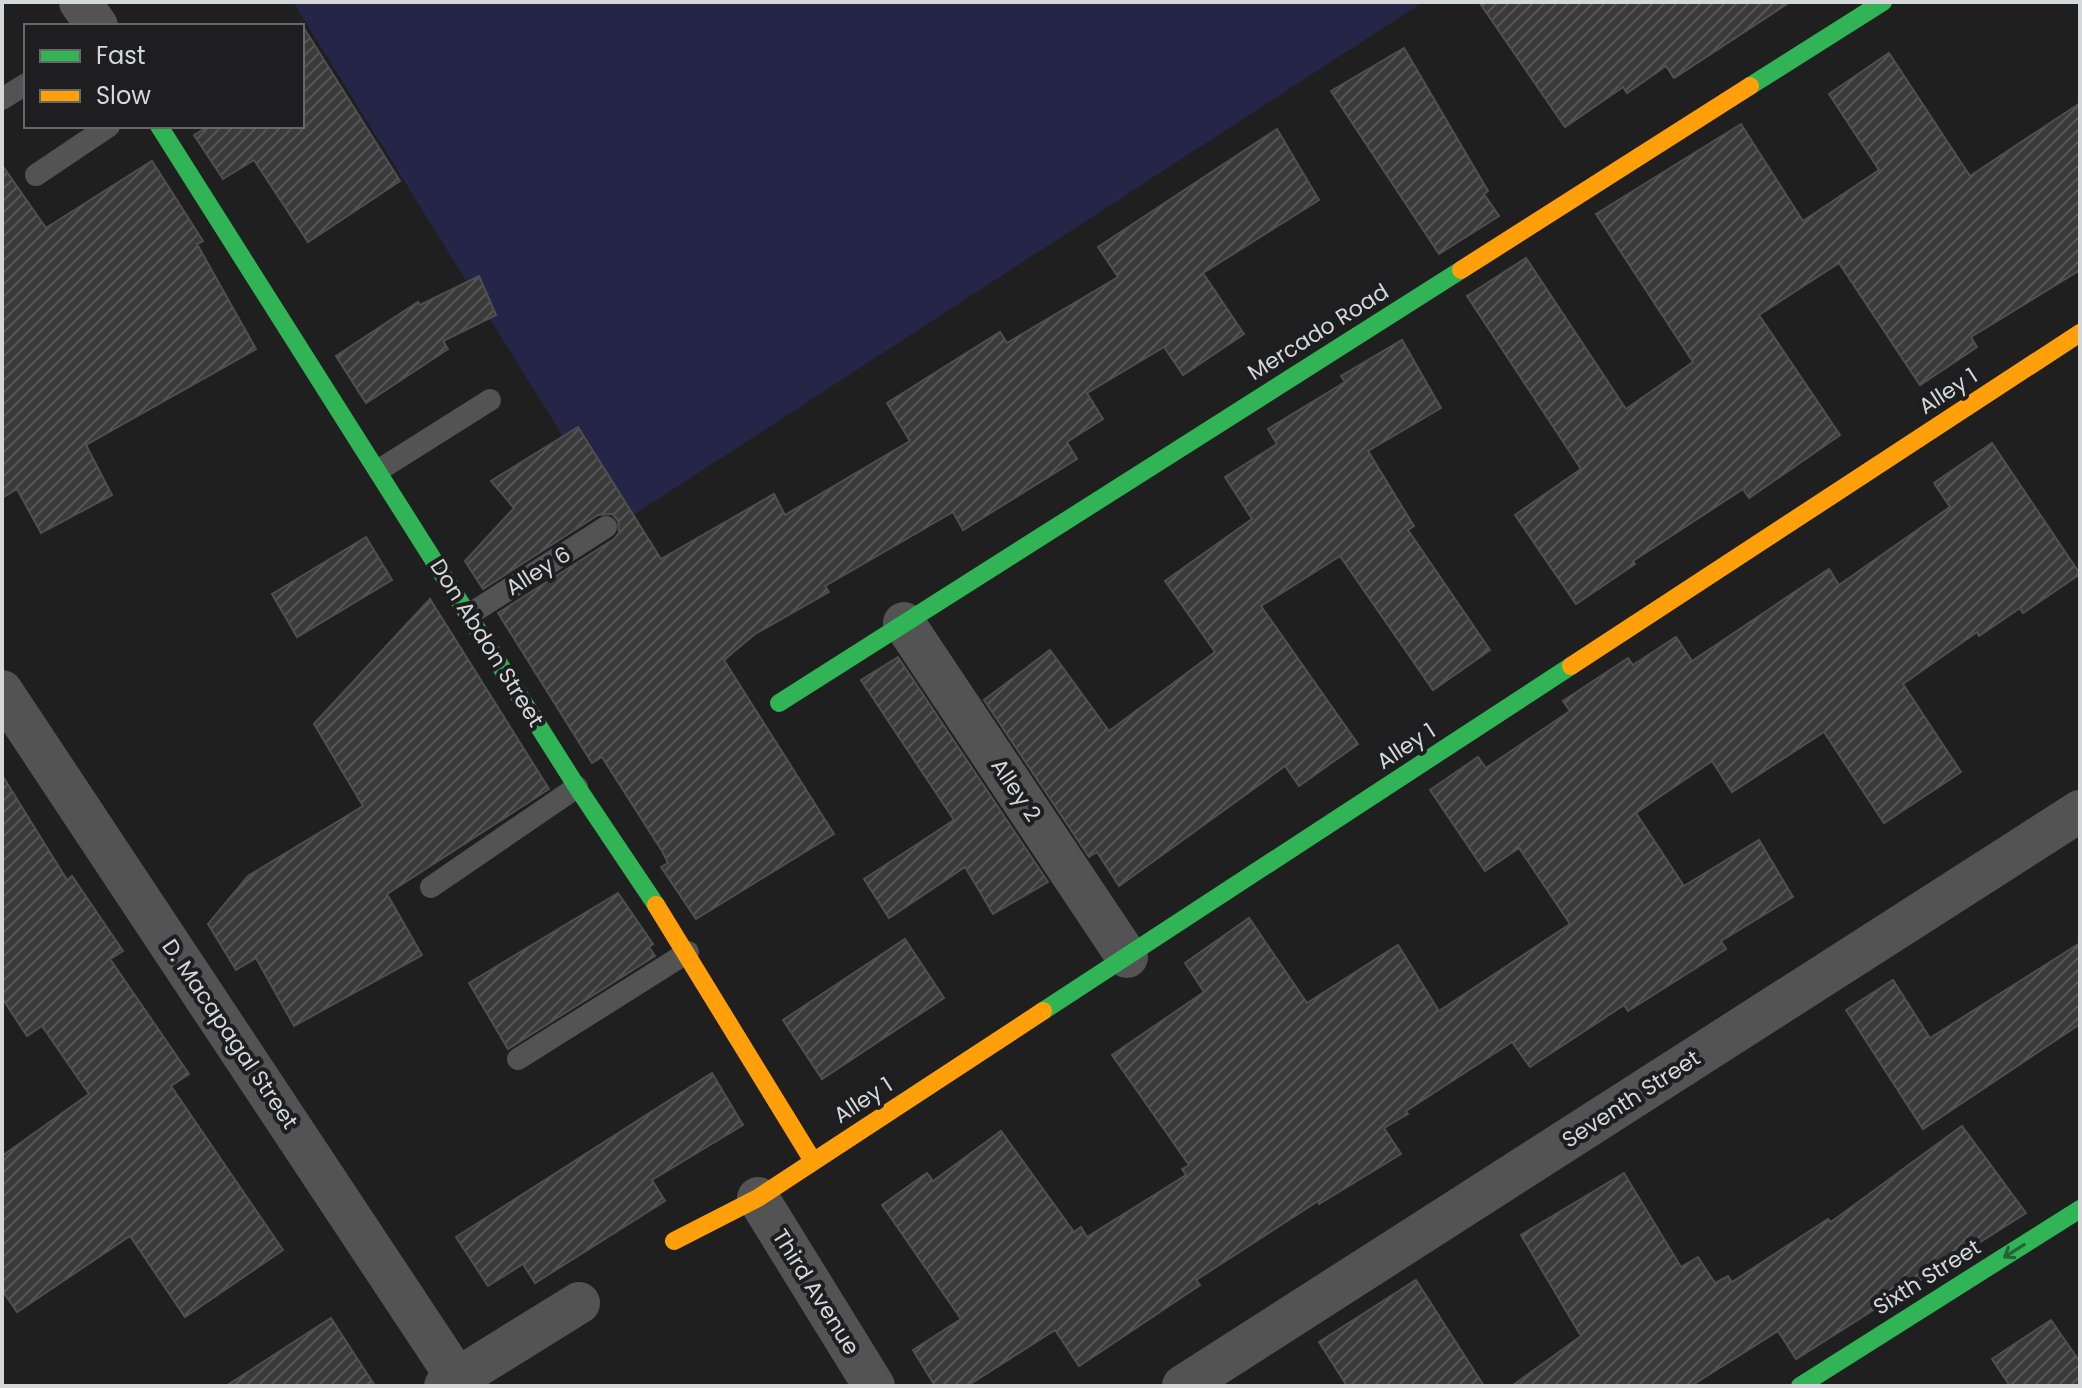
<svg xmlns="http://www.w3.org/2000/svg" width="2082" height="1388" viewBox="0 0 2082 1388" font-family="Poppins,sans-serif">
	<defs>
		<pattern id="building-hatch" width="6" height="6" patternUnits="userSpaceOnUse" patternTransform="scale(2)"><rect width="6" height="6" fill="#3a3a3b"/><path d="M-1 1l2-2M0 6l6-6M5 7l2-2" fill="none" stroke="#565657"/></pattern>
	</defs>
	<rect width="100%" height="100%" fill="#1f1f1f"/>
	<path fill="#252647" d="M293,2H1423L618,525Z"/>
	<g fill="url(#building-hatch)" stroke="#4f4f4f" stroke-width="2">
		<path d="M1479,2H1790L1674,78L1666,66L1627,93L1623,87L1565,127Z"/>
		<path d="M302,25L400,181L308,242L254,160L223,179L194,135L209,126H302Z"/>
		<path d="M1404,48L1488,191L1484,194L1499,216L1439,254L1331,91Z"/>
		<path d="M1889,53L1970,176L2080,103V270L1971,337L1977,347L1920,385L1839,263L1759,315L1840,435L1749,498L1743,489L1633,561L1635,564L1576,604L1515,515L1581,469L1467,296L1526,258L1626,409L1693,362L1596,214L1741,124L1803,221L1879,170L1829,94Z"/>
		<path d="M1277,129L1319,200L1203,273L1244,334L1183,375L1164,347L1087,393L1103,419L1067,442L1077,459L963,530L953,512L825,586L829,592L755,634L724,660L834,834L696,919L661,867L668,863L662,851L602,757L592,763L498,613L614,539L619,533L618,520L612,514L598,515L483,589L465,561L514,508L491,481L578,427L661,559L774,494L785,515L910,441L887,403L1000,332L1007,343L1118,277L1098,247Z"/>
		<path d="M152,161L203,241L197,244L256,349L86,445L112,495L41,533L17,489L2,498V165L46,228Z"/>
		<path d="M479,276L496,315L443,341L448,349L366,403L336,356L418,302L420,305Z"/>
		<path d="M1402,340L1441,408L1368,451L1414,526L1408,530L1490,650L1433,690L1340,556L1261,606L1358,744L1299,786L1285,766L1119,886L1097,852L1089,857L984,700L1050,650L1109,731L1215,652L1165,581L1252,519L1225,477L1277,444L1268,429L1345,382L1341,376Z"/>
		<path d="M1992,443L2080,574L2023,613L2020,608L1979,636L1977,632L1903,684L1961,772L1884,823L1824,732L1732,792L1712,761L1636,813L1684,886L1759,840L1793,897L1721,941L1726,949L1628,1011L1624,1005L1530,1067L1512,1042L1406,1111L1408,1114L1384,1128L1401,1154L1319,1204L1318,1201L1196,1280L1200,1285L1079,1366L1055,1330L967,1386H935L913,1350L961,1319L882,1205L927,1173L933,1181L1001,1131L1074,1232L1081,1227L1087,1237L1186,1175L1182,1169L1189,1165L1112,1055L1204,992L1185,963L1249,918L1307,1003L1398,945L1439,1011L1570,924L1519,848L1485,871L1430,790L1478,757L1486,768L1570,711L1563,701L1628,658L1633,665L1676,637L1692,661L1829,569L1839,585L1950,507L1934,483Z"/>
		<path d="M366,537L392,580L297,637L272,594Z"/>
		<path d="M430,599L549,789L387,894L422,955L294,1026L256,958L236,970L208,924L248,876L363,806L314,724Z"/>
		<path d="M898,657L1048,882L993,914L965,867L889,918L864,879L954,820L861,680Z"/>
		<path d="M2,775L67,880L72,876L123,951L110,959L189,1074L171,1086L283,1250L185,1317L130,1236L17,1312L2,1290V1156L89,1094L42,1026L27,1036L2,998Z"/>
		<path d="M618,893L653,944L649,947L655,956L508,1049L469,983Z"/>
		<path d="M905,939L944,998L822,1079L783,1020Z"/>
		<path d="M2080,943V1024L1923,1129L1846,1010L1893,980L1930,1038Z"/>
		<path d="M712,1073L743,1125L652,1180L665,1201L535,1283L523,1264L488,1286L456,1237Z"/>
		<path d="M1962,1126L2026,1213L1796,1359L1778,1331L1691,1386H1512L1581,1336L1521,1235L1624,1173L1681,1267L1698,1257L1715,1283L1728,1276L1732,1282L1828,1219L1831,1222Z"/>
		<path d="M1416,1280L1484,1386H1347L1319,1342Z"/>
		<path d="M331,1318L375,1386H226Z"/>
		<path d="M2051,1320L2080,1362V1386H2010L1992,1359Z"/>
	</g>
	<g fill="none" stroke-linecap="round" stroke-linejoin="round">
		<g stroke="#535353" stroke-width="22">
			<path d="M2,99L26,84"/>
			<path d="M36,175L109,126"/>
			<path d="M379,470L490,400"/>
			<path d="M470,614L606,527"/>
			<path d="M431,887L577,787"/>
			<path d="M518,1059L688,952"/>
		</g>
		<g stroke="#535353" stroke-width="42">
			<path d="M80,2L97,26"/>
			<path d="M904,623L1127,957"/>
			<path d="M2,691L457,1378"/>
			<path d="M758,1198L874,1386"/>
			<path d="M445,1386L579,1303"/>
			<path d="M1183,1386L2080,811"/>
		</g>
		<g stroke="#30b455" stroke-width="18">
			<path d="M1750,86L1883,2"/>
			<path d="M159,126L577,787L656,905"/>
			<path d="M779,703L1461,270"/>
			<path d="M1043,1011L1571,666"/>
			<path d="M1800,1386L2080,1209"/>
		</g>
		<g stroke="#ff9f0a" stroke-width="18">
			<path d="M1461,270L1750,86"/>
			<path d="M1571,666L2080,333"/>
			<path d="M656,905L813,1161"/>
			<path d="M674,1241L758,1198L1043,1011"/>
		</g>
	</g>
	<defs><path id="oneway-shaft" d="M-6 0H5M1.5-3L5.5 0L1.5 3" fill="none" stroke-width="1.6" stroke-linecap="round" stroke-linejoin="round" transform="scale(2)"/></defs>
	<use stroke="#266238" href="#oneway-shaft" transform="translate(2014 1251) rotate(148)"/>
	<g text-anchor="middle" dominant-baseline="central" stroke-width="8" stroke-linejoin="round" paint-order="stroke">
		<g font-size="22" fill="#d6d7d8" stroke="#1e1e20">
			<text transform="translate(1318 332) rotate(-32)">Mercado Road</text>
			<text transform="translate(1948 391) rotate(-33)">Alley 1</text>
			<text transform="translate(538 571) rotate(-32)">Alley 6</text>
			<text transform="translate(487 643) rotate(58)">Don Abdon Street</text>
			<text transform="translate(1406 746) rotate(-33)">Alley 1</text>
			<text transform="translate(1016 790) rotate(56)">Alley 2</text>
			<text transform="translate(230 1034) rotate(56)">D. Macapagal Street</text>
			<text transform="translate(1631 1099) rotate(-33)">Seventh Street</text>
			<text transform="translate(863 1100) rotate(-33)">Alley 1</text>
			<text transform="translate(1927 1277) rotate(-32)">Sixth Street</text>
			<text transform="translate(816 1292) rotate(58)">Third Avenue</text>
		</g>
	</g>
	<rect width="2082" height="1388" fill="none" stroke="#d6d7d8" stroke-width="8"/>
	<rect x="24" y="24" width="280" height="104" fill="#1e1e20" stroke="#68686a" stroke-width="2"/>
	<rect x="40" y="50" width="40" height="12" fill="#30b455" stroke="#68686a" stroke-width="2"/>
	<text x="96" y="64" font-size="24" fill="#d6d7d8">Fast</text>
	<rect x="40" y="90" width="40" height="12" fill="#ff9f0a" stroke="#68686a" stroke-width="2"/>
	<text x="96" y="104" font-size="24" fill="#d6d7d8">Slow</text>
</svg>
